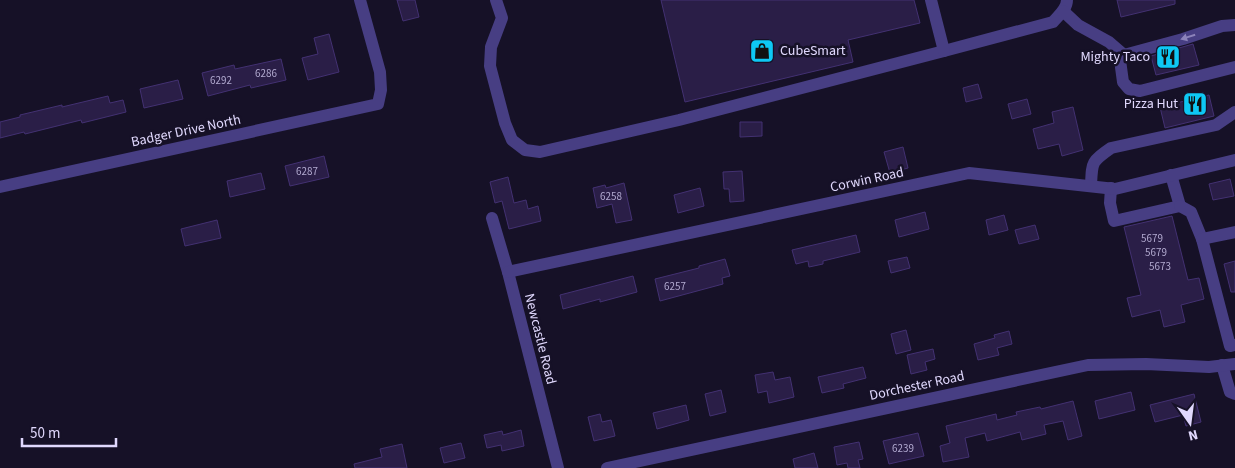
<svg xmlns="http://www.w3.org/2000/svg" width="1235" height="468" viewBox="0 0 1235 468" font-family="'Source Sans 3',sans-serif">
	<rect width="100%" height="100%" fill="#161127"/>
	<g fill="#2a1e47" stroke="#433172">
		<path d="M397,0H415L419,17L403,21Z"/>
		<path d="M661,0H914L920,23L848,40L853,62L685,102Z"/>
		<path d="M1117,0H1175V4L1121,17Z"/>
		<path d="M329,34L339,72L308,80L302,58L318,54L314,38Z"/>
		<path d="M1193,44L1199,65L1156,75L1151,56Z"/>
		<path d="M281,59L286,80L251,88L250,85L208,96L202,73L234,65L235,69Z"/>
		<path d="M178,80L183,99L144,108L140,89Z"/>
		<path d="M978,84L982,98L966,102L963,88Z"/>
		<path d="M1209,95L1214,116L1165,128L1160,107Z"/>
		<path d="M108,96L110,103L123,100L126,112L82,123L81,120L25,134L24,132L0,138V122L20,117V115L62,105V107Z"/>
		<path d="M1027,99L1031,114L1012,119L1008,104Z"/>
		<path d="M1073,107L1083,150L1062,156L1059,144L1038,149L1033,129L1054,123L1052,112Z"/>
		<path d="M740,122H762V136L740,137Z"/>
		<path d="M903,147L908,168L890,173L884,152Z"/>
		<path d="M324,156L329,177L290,186L285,166Z"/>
		<path d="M742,171L744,201L730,202L729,189H724L723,172Z"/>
		<path d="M261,173L265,189L230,197L227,181Z"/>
		<path d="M508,177L514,203L526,200L528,209L538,206L541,221L509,229L502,201L495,203L490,182Z"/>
		<path d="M1230,179L1234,196L1213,200L1209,184Z"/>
		<path d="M624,183L632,220L616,223L612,204L597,208L593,188L605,185L606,188Z"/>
		<path d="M700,188L704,206L678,213L674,195Z"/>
		<path d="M925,212L929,229L899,237L895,220Z"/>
		<path d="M1004,215L1008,230L989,235L986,220Z"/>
		<path d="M1172,216L1188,280L1199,278L1204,299L1181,305L1185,322L1164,327L1160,310L1132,317L1127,298L1141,295L1124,227Z"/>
		<path d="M217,220L221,238L185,246L181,229Z"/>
		<path d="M1035,225L1039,239L1019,244L1015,230Z"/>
		<path d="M856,235L860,252L823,261V264L809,267L808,261L796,264L792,250Z"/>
		<path d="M907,257L910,268L891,273L888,261Z"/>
		<path d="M725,259L730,276L722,278L723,284L660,301L655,279L699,268V266Z"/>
		<path d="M1235,261V292H1231L1224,264Z"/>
		<path d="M633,276L637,292L600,302V299L563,309L560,295Z"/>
		<path d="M906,330L911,350L896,354L891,334Z"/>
		<path d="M1009,331L1012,344L997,348L999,355L978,360L974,344L995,338L994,335Z"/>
		<path d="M933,349L935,359L925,362L927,370L911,374L907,355Z"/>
		<path d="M863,367L866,378L843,384L844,388L822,393L818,377Z"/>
		<path d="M773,372L775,380L790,377L794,397L769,403L767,391L758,393L755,375Z"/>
		<path d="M721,390L726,412L710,416L705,394Z"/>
		<path d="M1131,392L1135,410L1099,419L1095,401Z"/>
		<path d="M1194,394L1201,422L1186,426L1183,415L1155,422L1150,405Z"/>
		<path d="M1073,401L1082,436L1068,440L1063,421L1044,425L1046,434L1022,440L1020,432L987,441L985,433L965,438L969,457L943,462L940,446L950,443L946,426L996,414L997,420L1017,415L1016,412L1040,407L1041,409Z"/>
		<path d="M686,405L689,420L657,429L653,413Z"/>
		<path d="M600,414L602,422L611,420L615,436L594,441L588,417Z"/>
		<path d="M521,430L524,446L502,451L501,445L487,448L484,435L502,431L503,435Z"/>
		<path d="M918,433L924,456L889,464L883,441Z"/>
		<path d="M859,442L863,459L858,460L860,468H848L847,463L837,465L834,447Z"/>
		<path d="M461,443L465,458L444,463L440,448Z"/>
		<path d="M402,444L407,468H355L354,464L382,457L380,449Z"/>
		<path d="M814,453L818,468H795L793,459Z"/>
	</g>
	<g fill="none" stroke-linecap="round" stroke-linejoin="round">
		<g stroke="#473e83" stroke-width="12">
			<path d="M496,0L502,18L491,47L490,66L505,123L512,140L525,150L540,152L679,120L944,51L1053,22C1059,15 1067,9 1067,0"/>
			<path d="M931,0L944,51"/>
			<path d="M1063,11L1078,25L1109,42L1124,55"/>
			<path d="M1235,25L1222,26L1183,39L1124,55L1120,60L1123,82L1129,89L1140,91L1235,67"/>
			<path d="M1091,186C1092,162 1091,162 1111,148L1216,125L1235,112"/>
			<path d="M0,187L378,104L381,90L380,72L360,0"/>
			<path d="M1111,188L1110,203L1114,221L1180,206L1171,175"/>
			<path d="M1180,206L1191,212L1202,239"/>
			<path d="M492,218L508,272L558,468"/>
			<path d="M1235,232L1202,239L1230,346L1235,345"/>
			<path d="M508,272L969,173L1115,189L1235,160"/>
			<path d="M1222,365L1230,392L1235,394"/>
			<path d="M607,468L1088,365L1146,364L1209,367L1235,364"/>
		</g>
	</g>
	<defs><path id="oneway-solid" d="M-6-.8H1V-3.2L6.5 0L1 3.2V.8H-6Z" transform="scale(1.25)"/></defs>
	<use fill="#8c83ba" href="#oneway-solid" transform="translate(1188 37) rotate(163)"/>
	<defs>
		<symbol id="shop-square" viewBox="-11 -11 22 22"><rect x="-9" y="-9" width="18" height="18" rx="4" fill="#0ec8f4" stroke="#161127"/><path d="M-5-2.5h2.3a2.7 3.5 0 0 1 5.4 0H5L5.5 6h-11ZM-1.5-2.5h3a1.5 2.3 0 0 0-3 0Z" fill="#111"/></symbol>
		<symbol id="restaurant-square" viewBox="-11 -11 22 22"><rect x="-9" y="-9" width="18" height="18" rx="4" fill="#0ec8f4" stroke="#161127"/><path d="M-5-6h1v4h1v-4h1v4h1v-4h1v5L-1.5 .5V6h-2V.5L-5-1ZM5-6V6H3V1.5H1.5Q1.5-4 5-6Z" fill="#111"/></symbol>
	</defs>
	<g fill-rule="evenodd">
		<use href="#shop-square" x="748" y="37" width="28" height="28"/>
		<use href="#restaurant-square" x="1154" y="43" width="28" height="28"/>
		<use href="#restaurant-square" x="1181" y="90" width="28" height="28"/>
	</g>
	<g text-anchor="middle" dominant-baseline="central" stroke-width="5" stroke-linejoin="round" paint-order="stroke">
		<g font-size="11" fill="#b2aad0">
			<text x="266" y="73">6286</text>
			<text x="221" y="80">6292</text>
			<text x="307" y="171">6287</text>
			<text x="611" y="196">6258</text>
			<text x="1152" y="238">5679</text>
			<text x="1156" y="252">5679</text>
			<text x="1160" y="266">5673</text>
			<text x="675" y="286">6257</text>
			<text x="903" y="448">6239</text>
		</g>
		<g font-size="14" fill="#e0d8fd" stroke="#161127" text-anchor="end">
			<text x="780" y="51" text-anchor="start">CubeSmart</text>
			<text x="1150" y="57">Mighty Taco</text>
			<text x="1178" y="104">Pizza Hut</text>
		</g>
		<g font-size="14" fill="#e0d8fd" stroke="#161127">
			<text transform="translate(186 131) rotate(-12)">Badger Drive North</text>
			<text transform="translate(867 180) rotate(-12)">Corwin Road</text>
			<text transform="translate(540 339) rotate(76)">Newcastle Road</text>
			<text transform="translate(917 386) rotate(-12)">Dorchester Road</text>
		</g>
	</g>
	<g transform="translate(1190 423) rotate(166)" stroke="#161127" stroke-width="4" paint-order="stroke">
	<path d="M0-4L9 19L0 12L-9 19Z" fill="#e0d8fd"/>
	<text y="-8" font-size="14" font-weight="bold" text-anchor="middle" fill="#e0d8fd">N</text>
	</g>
	<path d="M22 438v8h94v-8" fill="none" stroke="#e0d8fd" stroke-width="2.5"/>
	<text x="30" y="438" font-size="15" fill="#e0d8fd" stroke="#161127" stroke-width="4" paint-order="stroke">50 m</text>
</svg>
